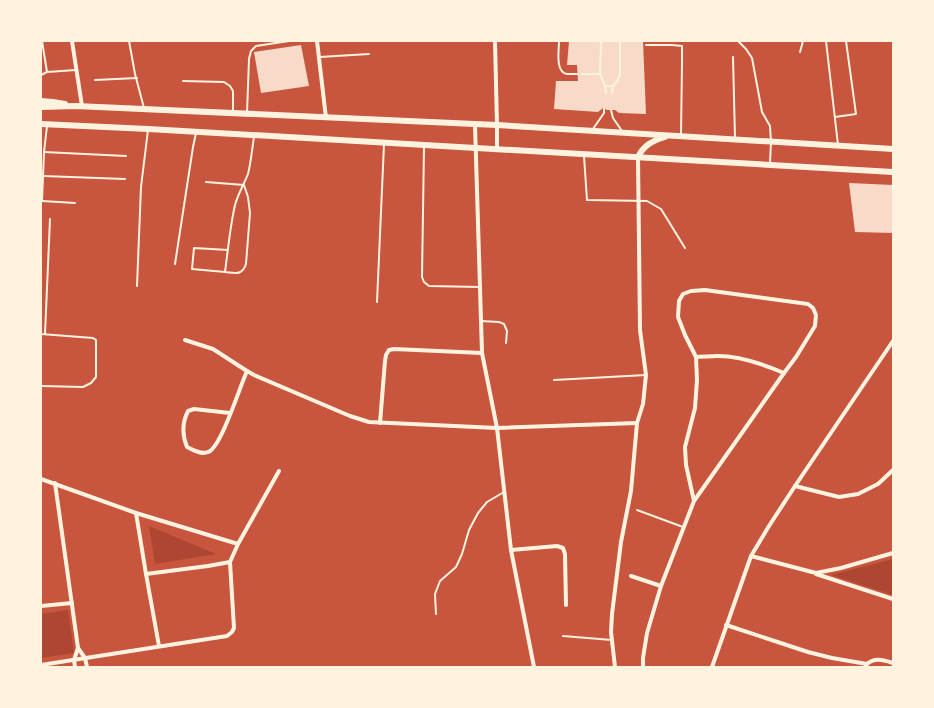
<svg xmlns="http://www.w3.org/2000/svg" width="934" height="708" viewBox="0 0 934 708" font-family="Montserrat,sans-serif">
	<rect width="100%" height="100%" fill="#c8553d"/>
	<g fill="#ae4732">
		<path d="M149,526L216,554L155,564Z"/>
		<path d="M893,559V595L831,575Z"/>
		<path d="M68,610L74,653L41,658V614Z"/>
	</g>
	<g fill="#f7dbc8">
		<path d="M569,41H643L646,114L619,113L615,110H607L603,108L598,112L554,109L556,81H578L577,65H567Z"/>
		<path d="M301,45L309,86L261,93L254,52Z"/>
		<path d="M849,183L893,185V233L855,232Z"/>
	</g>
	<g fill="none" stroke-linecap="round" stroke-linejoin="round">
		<g stroke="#fff3e0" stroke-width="2">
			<path d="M42,41L47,72"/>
			<path d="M129,41L135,74L144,108"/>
			<path d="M559,41C559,51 555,72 567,74C571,74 575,74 578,74"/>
			<path d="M601,41L600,74L605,86L606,93"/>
			<path d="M738,41L746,49L752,58L762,112L770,126L771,142L770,163"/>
			<path d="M826,41L838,145"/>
			<path d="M646,45H672L682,46V63L681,135"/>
			<path d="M800,52L803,41"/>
			<path d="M320,57L369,54"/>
			<path d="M733,57L735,138"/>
			<path d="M582,74H600"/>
			<path d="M41,75L47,72L76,70"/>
			<path d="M95,80L137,78"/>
			<path d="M183,81L224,82L230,86L233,91V112"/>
			<path d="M605,86H613"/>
			<path d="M612,93L613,86L618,80L620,74V41"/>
			<path d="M611,110L613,118L622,131"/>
			<path d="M247,113L249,59L251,51L256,46L289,41"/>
			<path d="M835,117L856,114L846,41"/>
			<path d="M593,129L604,113V109"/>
			<path d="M424,147L422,277L424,282L429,286L480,287"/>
			<path d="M44,152L126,156"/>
			<path d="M584,156L587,200L647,201L661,209L685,248"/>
			<path d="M43,176L125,179"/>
			<path d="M206,182L244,185L248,197L250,213L246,264C242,276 235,273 225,272"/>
			<path d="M42,201L44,152L47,126"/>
			<path d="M42,201L75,203"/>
			<path d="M228,250L194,248L192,269L225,272C228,250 230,227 235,205C238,194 244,184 248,174C251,162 252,149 254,137"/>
			<path d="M175,264L193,147L196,133"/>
			<path d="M137,286L141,187L148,130"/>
			<path d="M377,302L384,144"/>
			<path d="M481,321L499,322L504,324L507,331L506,343"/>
			<path d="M41,334L93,338L96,340V377L91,383L83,387L41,386"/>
			<path d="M45,334L50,219"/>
			<path d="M554,380L646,375"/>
			<path d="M637,510L683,527"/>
			<path d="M436,614L435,594L440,581L456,567L462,554L469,530L478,513L487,502L504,492"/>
			<path d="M563,636L612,640"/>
		</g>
		<g stroke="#fff3e0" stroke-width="4">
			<path d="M72,41L82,106"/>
			<path d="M317,41L326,118"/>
			<path d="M495,41L497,125V149"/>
			<path d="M475,125L482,353L497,428L511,550L534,667"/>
			<path d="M185,340L213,349L247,371"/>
			<path d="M696,357C703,357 710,356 718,356C740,356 763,364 784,373"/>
			<path d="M230,413L194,409L188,411C182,423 182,435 187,447C193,450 201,455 208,452C221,448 240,386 247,371L254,375L350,416L369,422L497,428L637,423"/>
			<path d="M380,423L385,361L386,355L389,350L394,349L482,353"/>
			<path d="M41,479L136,513L238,544"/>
			<path d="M55,483L78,648L74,660L75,667"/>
			<path d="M795,486L839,497L858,494L878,484L893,470"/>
			<path d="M136,513L146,574L159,646"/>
			<path d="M511,550L557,546L563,548L565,554L566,605"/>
			<path d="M751,556L816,573L841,568L893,553"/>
			<path d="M146,574L208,566L230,562L238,544L279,471"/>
			<path d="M816,574L893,599"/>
			<path d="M631,576L661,586"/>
			<path d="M41,606L72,603"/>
			<path d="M726,625L808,652L832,658L867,664"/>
			<path d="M78,648L85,658L87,667"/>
			<path d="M41,665L227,636L232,632L234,628L230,562"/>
			<path d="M866,665C874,657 883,660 893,663"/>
			<path d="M615,667L611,632L612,614L621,542L631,491L637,423L643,404L646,375L640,330L638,157"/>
			<path d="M643,667V658L647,633L661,586L694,501L686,465L685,447L695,408L697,380L696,357L685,335L678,317L679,301L683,294L691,291L705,290L808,304L813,308L816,315L815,326L796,357L784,373L694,501"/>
			<path d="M712,667L751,556L769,526L795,486L893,341"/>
		</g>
		<g stroke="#fff3e0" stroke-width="6">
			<path d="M41,101L53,102L65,104"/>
			<path d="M41,107L76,106L497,125L893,149"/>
			<path d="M41,124L148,129L893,172"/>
			<path d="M638,157C644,145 652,141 665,137"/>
		</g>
	</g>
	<rect width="934" height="708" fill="none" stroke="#fff3e0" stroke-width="84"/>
</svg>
